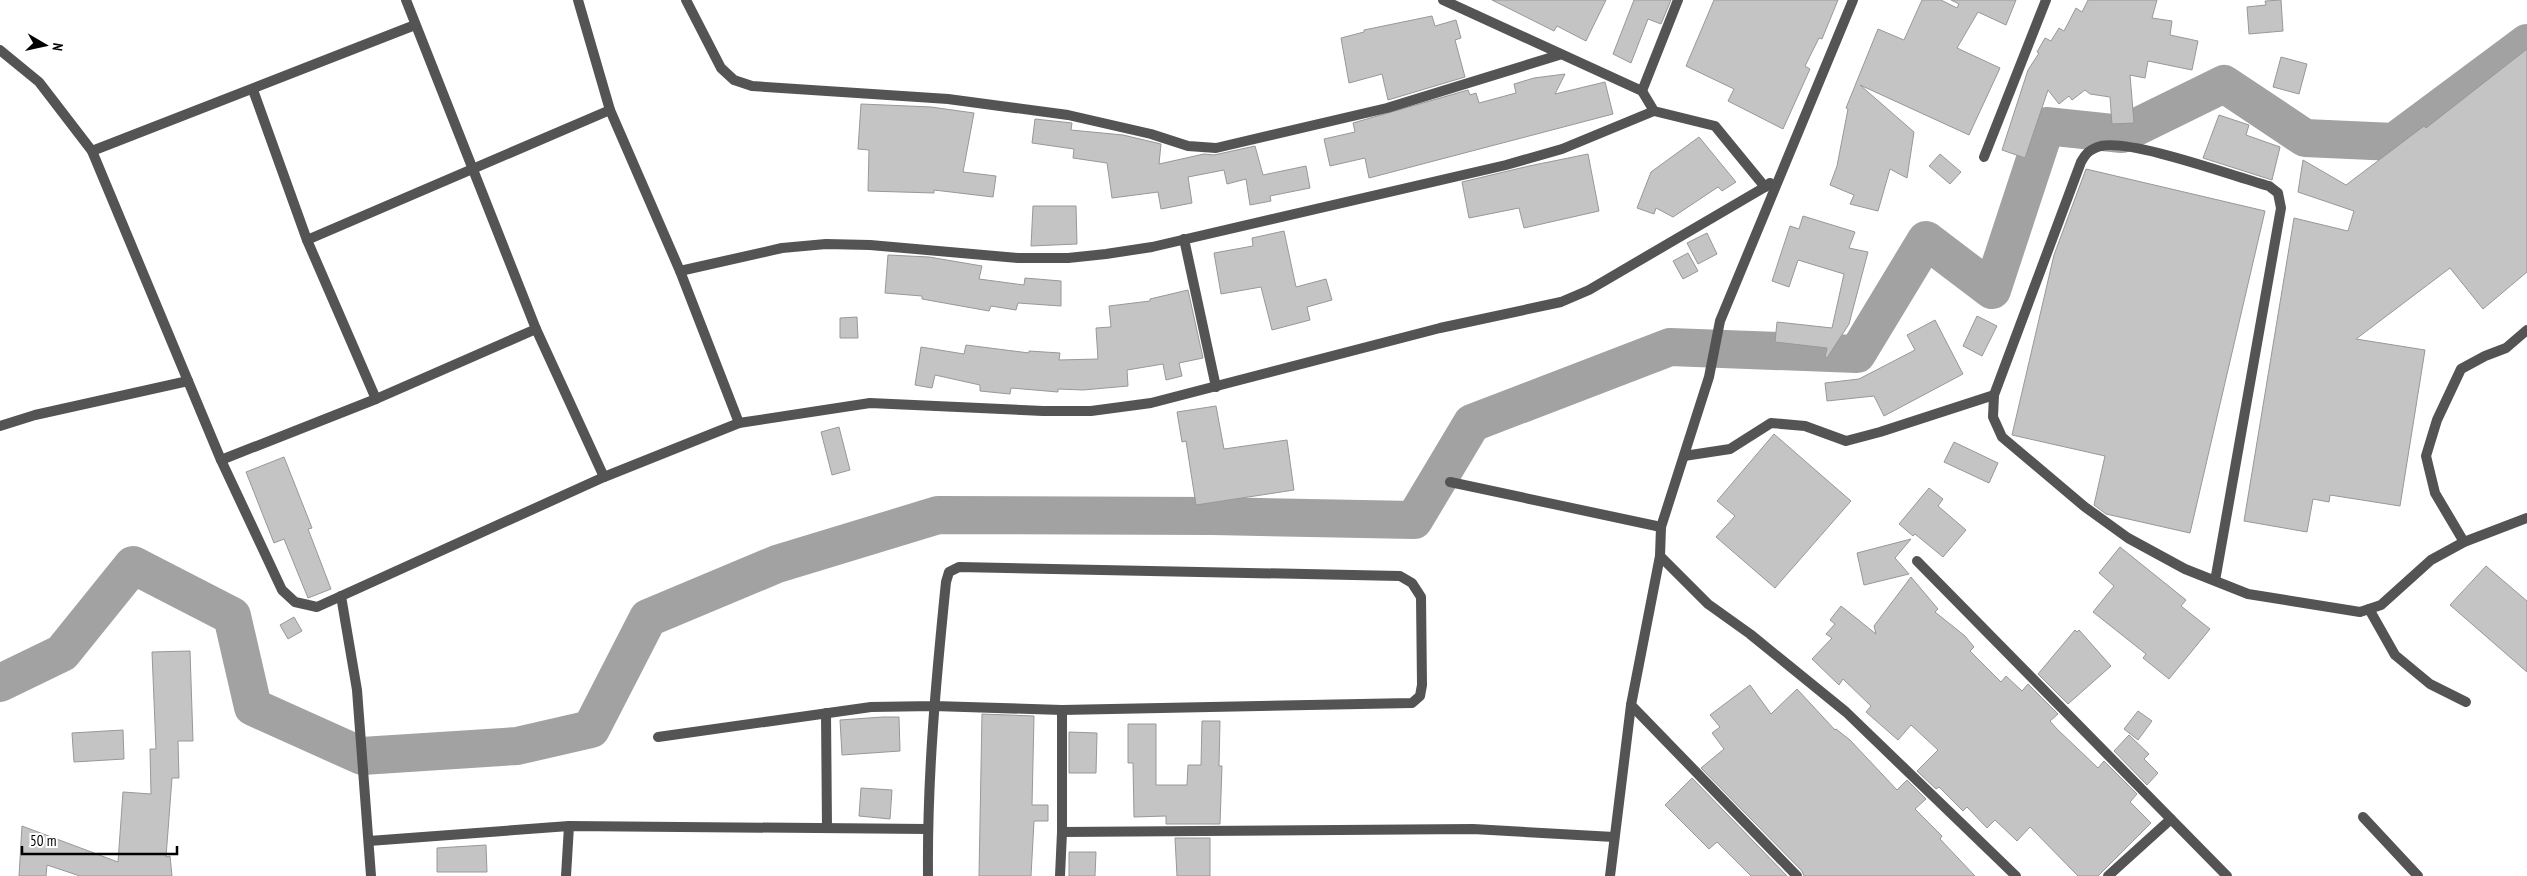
<svg xmlns="http://www.w3.org/2000/svg" width="2527" height="876" viewBox="0 0 2527 876" font-family="'PT Sans Narrow',sans-serif">
	<rect width="100%" height="100%" fill="#fff"/>
	<g fill="none" stroke-linecap="round" stroke-linejoin="round">
		<path stroke="#a2a2a2" stroke-width="38" d="M0,683L62,653L133,565L232,616L253,707L362,756L517,746L591,729L648,618L777,564L938,515L1212,516L1414,520L1472,423L1670,347L1857,354L1926,240L1992,290L2046,126L2122,134L2224,84L2305,138L2394,142L2527,43"/>
	</g>
	<g fill="#c4c4c4" stroke="#989898">
		<path d="M1492,0H1606L1586,41L1557,26L1554,31Z"/>
		<path d="M1634,0H1671L1661,24L1648,19L1631,63L1613,54Z"/>
		<path d="M1714,0H1838L1822,39L1819,38L1805,66L1810,69L1783,129L1728,101L1734,89L1686,66Z"/>
		<path d="M1922,0H1941L1957,8L1959,4L1951,0H2016L2006,25L1978,12L1957,48L2000,68L1969,135L1860,85L1914,132L1907,178L1890,169L1878,211L1850,204L1854,195L1830,185L1837,166L1848,109L1846,108L1878,29L1904,40Z"/>
		<path d="M2088,0H2157L2152,18L2172,21L2170,35L2198,41L2192,70L2148,61L2145,78L2130,75L2134,123L2112,124L2110,97L2090,94L2085,90L2072,100L2069,96L2059,104L2048,90L2025,158L2002,150L2028,70L2039,53L2037,52L2045,38L2051,41L2059,28L2064,31L2076,8L2082,12Z"/>
		<path d="M2281,0L2283,31L2249,34L2247,7L2266,5L2265,1Z"/>
		<path d="M1432,16L1435,26L1456,20L1461,38L1455,40L1465,77L1388,100L1382,74L1349,83L1341,38L1364,32V30Z"/>
		<path d="M2527,49V272L2483,309L2450,268L2356,339L2425,350L2400,506L2330,495L2329,502L2313,499L2307,532L2244,521L2294,218L2348,231L2354,211L2298,192L2303,160L2346,185L2424,126L2426,128Z"/>
		<path d="M2281,57L2307,64L2299,94L2273,87Z"/>
		<path d="M1565,74L1555,94L1605,82L1613,114L1369,178L1365,158L1330,166L1324,139L1355,132L1353,123L1468,90L1470,95L1476,93L1479,103L1516,93L1514,84L1534,78Z"/>
		<path d="M861,104L931,107L974,113L963,172L996,176L993,197L934,190V193L868,191L869,150L858,149Z"/>
		<path d="M2219,115L2249,125L2246,135L2280,147L2272,180L2203,158Z"/>
		<path d="M1035,119L1072,123L1071,130L1123,135L1161,144L1159,164L1204,154L1214,155L1255,146L1263,175L1306,166L1310,188L1270,196L1271,201L1250,205L1246,179L1227,184L1224,170L1188,177L1192,203L1161,209L1158,192L1112,198L1107,163L1073,158L1074,149L1032,143Z"/>
		<path d="M1699,137L1736,182L1722,191L1718,187L1673,217L1656,208L1654,214L1637,208L1651,172Z"/>
		<path d="M1588,154L1599,211L1524,228L1519,208L1469,218L1462,182L1529,166Z"/>
		<path d="M1940,154L1961,172L1950,184L1929,166Z"/>
		<path d="M2086,169L2265,211L2190,533L2106,514L2094,505L2105,456L2012,435L2054,255Z"/>
		<path d="M1033,206H1076L1077,244L1031,246Z"/>
		<path d="M1803,216L1855,232L1849,248L1868,252L1849,324L1827,358L1825,357L1827,348L1775,342L1777,322L1832,328L1844,274L1798,260L1789,287L1772,281L1790,226L1799,229Z"/>
		<path d="M1284,231L1296,287L1326,279L1332,300L1307,307L1310,320L1272,330L1261,287L1221,294L1214,253L1253,246L1252,238Z"/>
		<path d="M1707,233L1717,254L1698,264L1687,243Z"/>
		<path d="M1688,253L1698,271L1683,279L1673,261Z"/>
		<path d="M888,255L929,257L982,266L979,279L1024,285L1025,278L1061,281V306L1018,303L1016,310L991,306L989,311L922,299V296L885,293Z"/>
		<path d="M1188,290L1203,358L1179,363L1182,376L1166,380L1163,364L1127,370L1128,386L1083,390L1058,389V392L1011,388L1010,394L980,391V385L935,375L932,388L915,385L921,347L964,354L966,345L1029,353V351L1060,353L1059,360L1098,359L1096,328L1111,327L1109,306L1150,301V299Z"/>
		<path d="M1977,316L1997,326L1982,356L1963,346Z"/>
		<path d="M857,317L858,338H840V318Z"/>
		<path d="M1935,320L1963,374L1884,416L1874,396L1827,401L1825,383L1859,379L1915,350L1907,335Z"/>
		<path d="M1216,406L1224,449L1287,440L1294,490L1196,505L1186,441L1182,442L1177,412Z"/>
		<path d="M839,427L850,470L832,475L821,432Z"/>
		<path d="M1774,434L1851,501L1775,588L1716,537L1735,516L1717,501Z"/>
		<path d="M1954,442L1998,463L1989,483L1944,462Z"/>
		<path d="M284,457L312,528L308,529L331,589L308,598L284,539L274,543L246,472Z"/>
		<path d="M1929,488L1943,499L1938,506L1966,530L1943,557L1915,534L1913,536L1899,524Z"/>
		<path d="M1911,539L1895,558L1909,574L1864,585L1857,553Z"/>
		<path d="M2120,547L2186,600L2181,606L2210,629L2169,679L2143,658L2146,654L2093,612L2114,586L2099,573Z"/>
		<path d="M2486,566L2527,601V672L2450,605Z"/>
		<path d="M1911,577L1938,609L1935,612L1965,636L1974,647L1970,651L2001,682L2006,676L2022,691L2028,684L2058,714L2050,721L2057,729L2098,768L2104,761L2137,794L2130,802L2151,823L2098,876H2078L2030,827L2017,841L1995,820L1987,828L1967,807L1963,811L1939,787L1936,789L1917,771L1938,750L1911,725L1898,740L1866,712L1871,706L1843,679L1839,685L1812,659L1832,638L1826,634L1835,624L1830,620L1841,606L1876,634L1874,626Z"/>
		<path d="M294,617L302,631L288,639L280,625Z"/>
		<path d="M2075,630L2077,632L2079,630L2111,666L2068,704L2038,674Z"/>
		<path d="M190,651L193,741H178L179,778H172L166,857L170,856L172,876H80L47,865L46,876H19L22,826L118,862L123,792L151,794L150,749H156L152,652Z"/>
		<path d="M1750,685L1771,714L1797,689L1835,730L1836,729L1850,740L1897,790L1907,780L1926,799L1915,809L1942,836L1940,839L1975,876H1804L1802,871L1701,768L1724,749L1712,733L1720,727L1710,715Z"/>
		<path d="M2138,711L2152,721L2138,740L2124,729Z"/>
		<path d="M982,714L1034,716L1032,805H1048V821H1034L1031,876H979Z"/>
		<path d="M883,717H899L900,751L842,755L840,720Z"/>
		<path d="M1202,721H1220L1219,766H1222L1220,824H1166V816L1134,817L1133,763H1128V724H1156V785H1187L1188,765H1201Z"/>
		<path d="M123,730L124,759L74,762L72,733Z"/>
		<path d="M1069,732L1097,733L1096,773H1069Z"/>
		<path d="M2129,735L2149,754L2144,759L2158,773L2147,785L2114,751Z"/>
		<path d="M1692,778L1787,876H1751L1717,842L1709,849L1665,805Z"/>
		<path d="M861,788L892,790L890,819L859,816Z"/>
		<path d="M1175,838H1210V876H1177Z"/>
		<path d="M486,845L487,872H437V848Z"/>
		<path d="M1069,852H1096L1095,876H1069Z"/>
	</g>
	<g fill="none" stroke-linecap="round" stroke-linejoin="round">
		<g stroke="#545454" stroke-width="10">
			<path d="M0,426L35,415L188,381"/>
			<path d="M1684,456L1730,449L1771,423L1805,426L1846,441L1880,432L1994,395"/>
			<path d="M2464,542L2435,493L2426,456L2437,420L2461,369L2485,356L2506,348L2527,330"/>
			<path d="M2215,581L2281,208L2278,193L2269,186C2233,176 2132,139 2101,146C2090,149 2086,153 2081,162L1994,395L1993,417L2002,437L2085,507L2128,538L2185,569L2248,594L2360,612L2381,605L2431,560L2464,542L2527,518"/>
			<path d="M2369,609L2395,655L2430,684L2466,702"/>
		</g>
		<g stroke="#545454" stroke-width="10">
			<path d="M406,0L536,329L604,477"/>
			<path d="M578,0L610,110L680,271L739,423"/>
			<path d="M686,0L721,68L734,80L752,86L948,99L1068,115L1151,134L1188,146L1216,148L1387,108L1559,55"/>
			<path d="M1443,0L1642,91L1654,111L1715,126L1765,187L1770,183"/>
			<path d="M0,50L39,82L92,151L221,460L282,590L295,602L317,607L604,477L739,423L870,403L1043,411H1091L1151,403L1440,328L1561,302L1589,290L1765,187"/>
			<path d="M253,90L307,240L376,399"/>
			<path d="M1642,91L1678,0"/>
			<path d="M92,151L415,25"/>
			<path d="M1984,157L2046,0"/>
			<path d="M1184,239L1216,387"/>
			<path d="M307,240L610,110"/>
			<path d="M680,271L782,248L826,244L870,245L1018,258H1068L1106,254L1152,247L1506,165L1562,149L1654,111"/>
			<path d="M221,460L376,399L536,329"/>
			<path d="M1450,482L1661,527"/>
			<path d="M1660,556L1708,604L1750,634L1846,712L2016,876"/>
			<path d="M1917,561L2227,876"/>
			<path d="M341,596L357,690L371,876"/>
			<path d="M1062,710V832L1473,829L1614,837"/>
			<path d="M826,713L827,828"/>
			<path d="M658,737L871,707L934,706L1062,710L1412,703L1420,696L1422,685L1421,597L1412,583L1400,576L959,567L949,572L946,582C936,680 927,777 928,876"/>
			<path d="M2363,817L2418,876"/>
			<path d="M369,841L569,826L927,829"/>
			<path d="M566,876L569,826"/>
			<path d="M1060,876L1062,832"/>
			<path d="M1610,876L1631,705"/>
			<path d="M1797,876L1631,705L1660,556L1661,527L1709,377L1720,321L1853,0"/>
			<path d="M2108,876L2171,819"/>
		</g>
	</g>
	<g transform="translate(45 45) rotate(99)" stroke="#ffffff" stroke-width="4" paint-order="stroke">
	<path d="M0-4L9 19L0 12L-9 19Z" fill="#000000"/>
	<text y="-8" font-size="14" font-weight="bold" text-anchor="middle" fill="#000000">N</text>
	</g>
	<path d="M22 846v8h155v-8" fill="none" stroke="#000000" stroke-width="2.5"/>
	<text x="30" y="846" font-size="15" fill="#000000" stroke="#ffffff" stroke-width="4" paint-order="stroke">50 m</text>
</svg>
